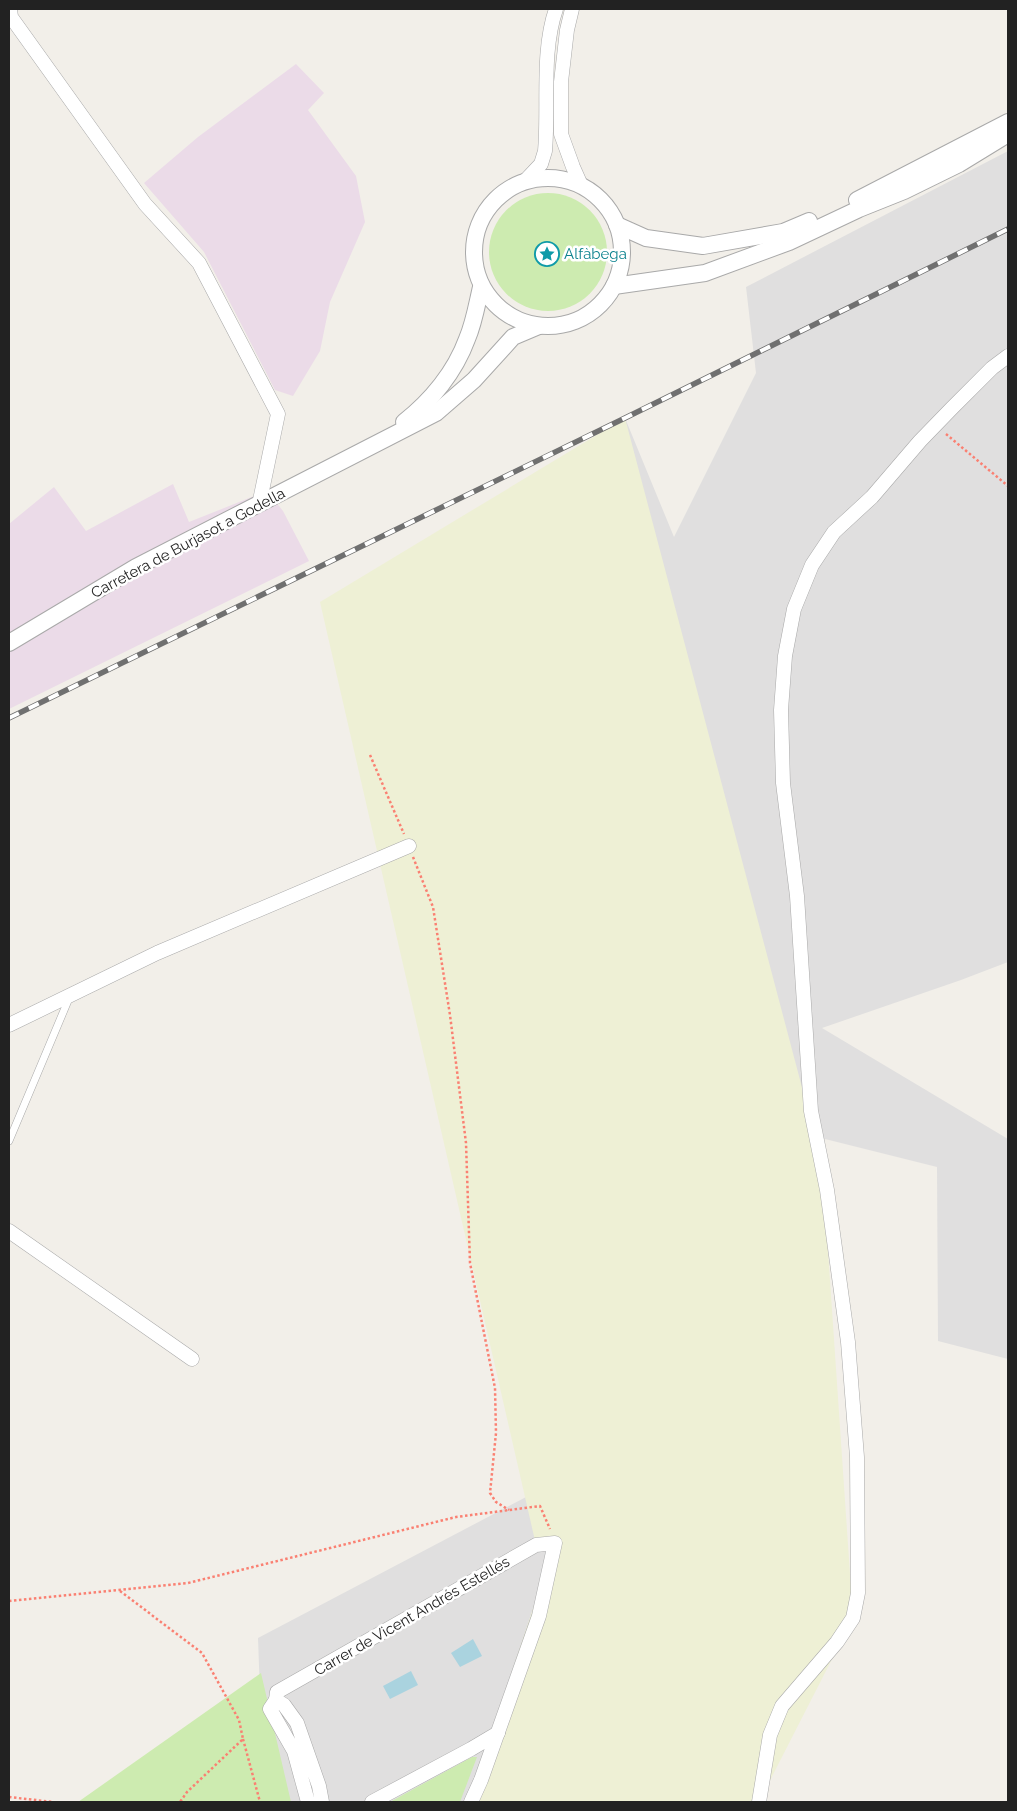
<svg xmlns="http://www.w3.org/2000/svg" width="1017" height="1811" viewBox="0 0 1017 1811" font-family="Raleway,sans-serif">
	<rect width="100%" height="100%" fill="#f2efe9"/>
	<g fill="#e0dfdf">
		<path d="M1008,151V962L961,980L822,1028L1008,1139V1359L938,1341L937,1167L733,1116L625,418L674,537L756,373L746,287Z"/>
		<path d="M640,1437L505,1802H264L258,1638Z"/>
	</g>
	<g fill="#ebdbe8">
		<path d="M296,64L324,93L308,110L356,176L365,222L330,302L320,351L293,396L275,390L204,252L144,183L198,137Z"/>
		<path d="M173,484L189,522L267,491L283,511L309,561L9,709V524L54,487L86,531Z"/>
	</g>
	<path fill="#eef0d5" d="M625,418L822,1163L853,1618L759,1802H468L555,1543L536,1545L320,602Z"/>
	<g fill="#cdebb0">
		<circle cx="548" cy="252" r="59"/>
		<path d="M261,1673L291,1802H78Z"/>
		<path d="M472,1757H477L460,1802H390Z"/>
	</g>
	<g fill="#aad3df">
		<path d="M473,1639L482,1656L460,1667L451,1653Z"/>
		<path d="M411,1671L418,1685L390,1699L383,1686Z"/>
	</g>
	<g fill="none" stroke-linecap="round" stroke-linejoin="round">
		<defs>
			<path id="service" d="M9,1141L70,996"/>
			<g id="minor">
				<path d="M10,9L11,17L145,204L199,263L278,414L259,505"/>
				<path d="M572,9L567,30L561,82V134L573,167L581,185"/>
				<path d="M525,181L541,164L545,151C549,106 541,52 556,9"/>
				<path d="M9,1025L157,953L409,846"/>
				<path d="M9,1231L192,1359"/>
				<path d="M276,1700L277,1692L536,1545L555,1543L539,1616L481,1780L471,1802"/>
				<path d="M308,1802L294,1751L270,1709L276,1700L284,1705L297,1723L319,1786L322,1802"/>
				<path d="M372,1802L471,1749L498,1733"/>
				<path d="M759,1802L770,1735L782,1706L837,1642L853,1618L858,1593L857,1457L848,1342L827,1190L811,1111L797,896L783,783L781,710L785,656L794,609L812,565L834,532L872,497L920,441L952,408L992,368L1008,356"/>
			</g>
			<g id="tertiary">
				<circle cx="548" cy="252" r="74"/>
				<path d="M857,200L1008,122"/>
				<path d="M617,225L646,238L703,246L783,232L809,221"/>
				<path d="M614,286L705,273L789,242L859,209L904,191L959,164L1008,134"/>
				<path d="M404,422C431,401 455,372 467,339C474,323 477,304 481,287"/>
				<path d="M9,643L136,567L436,413L474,380L513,337L539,326"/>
			</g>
		</defs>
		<use href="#service" stroke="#a9a9a9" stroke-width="8"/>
		<use href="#minor" stroke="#a9a9a9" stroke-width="15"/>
		<use href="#tertiary" stroke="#a9a9a9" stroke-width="18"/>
		<g stroke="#fa8072" stroke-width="2.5" stroke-dasharray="2.5 2.5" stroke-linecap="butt">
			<path d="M946,434L1008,486"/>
			<path d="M370,755L404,834"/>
			<path d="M413,857L433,907L450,1015L466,1143L470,1263L495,1388L496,1433L490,1493L496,1502L509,1510"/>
			<path d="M120,1591L202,1653L239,1720L243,1739L187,1792L180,1802"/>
			<path d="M9,1601L188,1583L456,1517L540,1506L550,1529"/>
			<path d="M243,1739L260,1802"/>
			<path d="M9,1797L53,1802"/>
		</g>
		<use href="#service" stroke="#fff" stroke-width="7"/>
		<use href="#minor" stroke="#fff" stroke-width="14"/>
		<use href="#tertiary" stroke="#fff" stroke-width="16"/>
		<defs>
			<path id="rail" d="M9,718L625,418L1008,229"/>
		</defs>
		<use href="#rail" stroke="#707070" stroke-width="5.5"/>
		<use href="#rail" stroke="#fff" stroke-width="4" stroke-dasharray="11" stroke-linecap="butt"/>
	</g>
	<defs>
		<symbol id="sight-ring" viewBox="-11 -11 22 22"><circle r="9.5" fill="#fff" stroke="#0f9aa8" stroke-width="1.5"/><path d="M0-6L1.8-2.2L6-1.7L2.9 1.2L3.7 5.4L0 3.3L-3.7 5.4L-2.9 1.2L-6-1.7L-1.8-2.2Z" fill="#0f9aa8"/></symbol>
	</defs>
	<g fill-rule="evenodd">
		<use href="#sight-ring" x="533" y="240" width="28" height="28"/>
	</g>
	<g text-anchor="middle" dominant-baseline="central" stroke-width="5" stroke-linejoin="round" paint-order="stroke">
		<g font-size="15" fill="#0d838f" stroke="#fff" text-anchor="start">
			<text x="564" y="254">Alfàbega</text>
		</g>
		<g font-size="15" fill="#222" stroke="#fff">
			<text transform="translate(188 543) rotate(-28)">Carretera de Burjasot a Godella</text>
			<text transform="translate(412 1616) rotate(-30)">Carrer de Vicent Andrés Estellés</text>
		</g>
	</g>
	<rect width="1017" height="1811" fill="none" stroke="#222222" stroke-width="20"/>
</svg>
